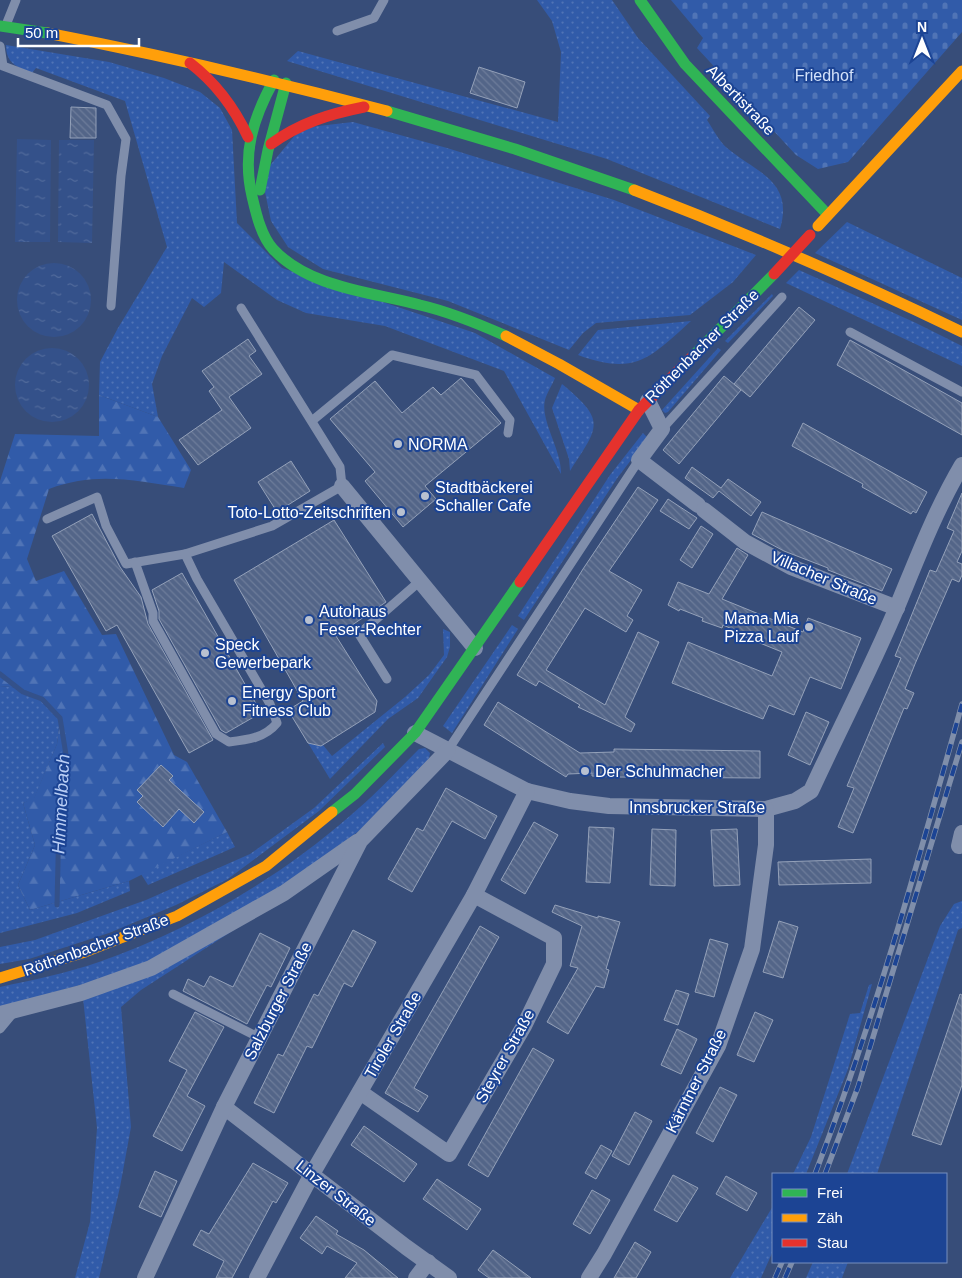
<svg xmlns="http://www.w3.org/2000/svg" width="962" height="1278" viewBox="0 0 962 1278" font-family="Helvetica,sans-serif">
	<defs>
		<pattern id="grass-dots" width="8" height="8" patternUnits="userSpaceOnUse" patternTransform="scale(1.25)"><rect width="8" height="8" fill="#315ba9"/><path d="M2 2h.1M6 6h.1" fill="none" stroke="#5074b6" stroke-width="1.8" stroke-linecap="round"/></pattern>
		<pattern id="forest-firs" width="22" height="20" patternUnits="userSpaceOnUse" patternTransform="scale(1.25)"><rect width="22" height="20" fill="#315ba9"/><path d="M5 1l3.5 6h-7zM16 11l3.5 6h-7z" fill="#5074b6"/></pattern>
		<pattern id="cemetery-stones" width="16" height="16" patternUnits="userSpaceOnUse" patternTransform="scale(1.25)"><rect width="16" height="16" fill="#315ba9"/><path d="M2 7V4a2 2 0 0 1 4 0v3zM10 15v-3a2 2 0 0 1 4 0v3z" fill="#5074b6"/></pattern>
		<pattern id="water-ripples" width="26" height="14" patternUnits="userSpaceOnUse" patternTransform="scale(1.25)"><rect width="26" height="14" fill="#34518a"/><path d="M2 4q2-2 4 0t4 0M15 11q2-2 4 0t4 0" fill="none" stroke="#526b9c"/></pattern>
		<pattern id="building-back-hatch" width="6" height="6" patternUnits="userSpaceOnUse" patternTransform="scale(1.25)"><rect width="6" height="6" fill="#536588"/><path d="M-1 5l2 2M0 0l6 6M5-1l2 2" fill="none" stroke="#6d7c9a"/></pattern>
	</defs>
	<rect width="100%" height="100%" fill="#374d79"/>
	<g fill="url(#grass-dots)">
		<path d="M537,0H612L638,38L710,116L707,120C713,129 719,141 727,148C757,173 794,181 780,229L607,159L287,61L298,51L558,122L561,52L552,21Z"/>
		<path d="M6,45L109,62L164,78L200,92L220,108L232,130L237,223L282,268L475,333L555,378C552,385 547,393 545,400C540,421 562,450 561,474L504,371L385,326L306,313L277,300L224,262L221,293L204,307L192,298L162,356L152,384L158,417L99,395L100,362L118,328L167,247L125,101L36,68L31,74C16,66 6,63 6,45Z"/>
		<path d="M353,122L447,148L614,200L756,255L733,282L690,315L596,323L583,333L569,350L448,301L323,269L288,247L271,221L265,192L267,169L301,128Z"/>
		<path d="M847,222L962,278V320L815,253Z"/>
		<path d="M799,270L916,323L962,346V366L786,283Z"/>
		<path d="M772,294L773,296L728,343L725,341Z"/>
		<path d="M691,321C650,358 636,376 578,355L598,330Z"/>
		<path d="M718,348L721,350L668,412L665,413L662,410Z"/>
		<path d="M562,384C606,421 600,425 570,471L569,459L552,408Z"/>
		<path d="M643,433L648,438L618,477L524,620L518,616L610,475Z"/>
		<path d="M512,625L518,629L452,733L443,726Z"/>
		<path d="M443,629L450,632V647L447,657L418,698L388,719L330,779L308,743L320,746L323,745L332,756L405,697L429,675L444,655Z"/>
		<path d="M0,686C31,688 40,695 60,718L57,744L34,799L23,803L35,845L18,885L30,910L129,881L130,891L77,913L0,933Z"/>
		<path d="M383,743L385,747L319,811L228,879L176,905L109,933L29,959L0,964V947L35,940L146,900L250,854L314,808Z"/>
		<path d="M425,748L430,753L429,759L359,831L309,867L233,918L163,955L106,978L0,1007V987C33,980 67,973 99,962C190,930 278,879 351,815C375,795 397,771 419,749Z"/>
		<path d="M227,832L235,847L148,885L141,874Z"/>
		<path d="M962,901V928L958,930L877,1174H847L940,926L954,904Z"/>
		<path d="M240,926L141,990L121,1007L131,1127L120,1187L99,1278H75L90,1222L97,1128L83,998Z"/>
		<path d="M872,984L848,1069L806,1174H793L811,1137L850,1014L860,1013L869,985Z"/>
		<path d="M773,1206V1251L761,1278H730Z"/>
		<path d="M813,1262H848L842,1278H806Z"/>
	</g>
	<path fill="url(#forest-firs)" d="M99,395L158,417L191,470L184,488C135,481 97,471 49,489L27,559L36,581L64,571L102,635L116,634L174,755L187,762L227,832L129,881L30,910L18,885L35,845L23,803L34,798L57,744L60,719C40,695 31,688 0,686V481L15,434L99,436Z"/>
	<path fill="url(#cemetery-stones)" d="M671,0H962V32L848,162L818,169L796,155L697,48L703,38Z"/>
	<g fill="url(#water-ripples)">
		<path d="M17,139L51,140L50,242H15Z"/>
		<path d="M59,140H94L92,243L58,242Z"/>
		<circle cx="54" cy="300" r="37"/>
		<circle cx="52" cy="385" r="37"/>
	</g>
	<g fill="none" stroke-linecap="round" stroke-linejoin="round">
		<path stroke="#34518a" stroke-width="5" d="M0,674L23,692L42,699L60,718L67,761L59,819L57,905"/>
	</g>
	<g fill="url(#building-back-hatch)" stroke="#94a1b9">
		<path d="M479,67L525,82L517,108L470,93Z"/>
		<path d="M71,107L96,108V138H70Z"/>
		<path d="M799,307L815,320L750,397L734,384Z"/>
		<path d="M248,339L256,351L249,356L262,374L229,397L251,428L198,465L179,440L222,410L209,391L214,387L202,371Z"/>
		<path d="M850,340L962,403V435L837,365Z"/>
		<path d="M724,376L741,390L679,464L663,450Z"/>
		<path d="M461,378L501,423L425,486L436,499L403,527L365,481L375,472L330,419L375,381L402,413L433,387L441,395Z"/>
		<path d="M803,423L927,492L916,513L913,511L911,514L862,487L863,484L792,446Z"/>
		<path d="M291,461L310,491L277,512L258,482Z"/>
		<path d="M692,467L721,488L728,479L761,502L751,516L719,491L713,498L685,478Z"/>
		<path d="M638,487L658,500L609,571L642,590L627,616L633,620L626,632L585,608L546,670L605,705L638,632L659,642L625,717L635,724L631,732L578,707L580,705L539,681L536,686L517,675L583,569Z"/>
		<path d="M962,493V551L957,562L962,564V575L959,582L952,579L915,664L905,689L914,693L907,709L904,708L853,833L838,827L854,788L847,786L901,658L895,656L930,570L936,572L954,531L947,528Z"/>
		<path d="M668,499L697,518L689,529L660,511Z"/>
		<path d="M762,512L892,569L882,591L828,570V568L784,551L752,534Z"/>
		<path d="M92,514L120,567L141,597L148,624L213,740L189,753L117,625L106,631L52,536Z"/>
		<path d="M334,520L386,602L336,636L377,701L375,712L321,746L308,743L288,710L303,701L234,580Z"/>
		<path d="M701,526L713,534L692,568L680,560Z"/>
		<path d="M737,548L748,555L722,599L803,632L808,618L861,638L841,689L810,677L794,715L769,705L763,719L672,683L688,642L772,676L782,652L745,637L746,635L723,625L722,628L702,621L703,618L680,609L679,611L668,605L678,582L709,594Z"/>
		<path d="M182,573L259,709V714L226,733L221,730L159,619V611L152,590Z"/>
		<path d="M498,702L580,753L614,752V749L760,751V778L614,777L592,776V773L568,774L566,777L484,725Z"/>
		<path d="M806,712L829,722L810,765L788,755Z"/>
		<path d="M161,765L173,776L169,780L204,812L194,823L179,809L163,827L137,802L143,796L137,790Z"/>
		<path d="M446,788L497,816L485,839L452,821L412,892L388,879L417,828L423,831Z"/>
		<path d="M534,822L558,835L525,894L501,880Z"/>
		<path d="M589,827L614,828L610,883L586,882Z"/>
		<path d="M652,829L676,830L675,886L650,885Z"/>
		<path d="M737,829L740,885L714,886L711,830Z"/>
		<path d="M871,859V883L779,885L778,862Z"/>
		<path d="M555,905L598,918V916L620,922L606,969L609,970L604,988L596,986L568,1034L547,1022L578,968L570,966L582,926L552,912Z"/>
		<path d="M779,921L798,927L783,978L763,972Z"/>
		<path d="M480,926L499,937L414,1088L428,1096L418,1112L385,1093Z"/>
		<path d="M353,930L376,942L352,987L344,983L312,1048L307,1046L274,1113L254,1103L278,1054L283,1056L314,994L318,996Z"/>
		<path d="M260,933L290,948L271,987L267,985L247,1024L183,991L188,979L204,987L210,976L233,987Z"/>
		<path d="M710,939L728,944L714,997L695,992Z"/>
		<path d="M676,990L689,994L678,1025L664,1020Z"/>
		<path d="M960,994L962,995V1085L941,1145L912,1135Z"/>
		<path d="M195,1012L224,1027L187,1096L205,1106L182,1151L153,1136L187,1070L169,1061Z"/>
		<path d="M755,1012L773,1020L754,1062L737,1055Z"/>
		<path d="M677,1029L697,1039L681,1074L661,1065Z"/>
		<path d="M533,1048L554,1060L488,1177L468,1165Z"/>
		<path d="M720,1087L737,1095L713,1142L696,1133Z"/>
		<path d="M635,1112L652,1121L629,1165L612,1156Z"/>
		<path d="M364,1126L417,1164L404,1182L351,1145Z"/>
		<path d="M601,1145L612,1151L596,1179L585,1173Z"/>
		<path d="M253,1163L288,1183L276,1203L273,1201L232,1278H216L224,1261L193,1245L201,1230L209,1234Z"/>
		<path d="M155,1171L177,1181L161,1217L139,1207Z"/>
		<path d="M673,1175L698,1188L677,1222L654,1210Z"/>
		<path d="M726,1176L757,1193L747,1211L716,1194Z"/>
		<path d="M437,1179L481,1209L467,1230L423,1199Z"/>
		<path d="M592,1190L610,1200L590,1234L573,1224Z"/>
		<path d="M316,1216L338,1231L336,1234L364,1250L398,1278H345L357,1263L327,1246L322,1254L300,1238Z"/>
		<path d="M635,1242L651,1252L636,1278H614Z"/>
		<path d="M493,1250L531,1278H489L478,1270Z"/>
	</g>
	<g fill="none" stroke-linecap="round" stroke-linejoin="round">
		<g stroke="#808eab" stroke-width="9">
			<path d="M6,25L16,0"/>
			<path d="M337,31L374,18L384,0"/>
			<path d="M0,46L3,66L107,105L126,139L121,176L111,306"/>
			<path d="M850,332L962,392"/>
			<path d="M313,420L392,355L476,375L510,420L508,433"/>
			<path d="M662,429L782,297"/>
			<path d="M47,519L97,497L106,526L126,564L185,554L272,526L342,486L340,467L241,308"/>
			<path d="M135,562L153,613V621L216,734L229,742C247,740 265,738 277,723L270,704L197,579L185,554"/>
			<path d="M387,679L359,634L420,581"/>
			<path d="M448,750L639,460"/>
			<path d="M173,994L260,1038"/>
			<path d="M0,1029L14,1012"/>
		</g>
		<g stroke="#808eab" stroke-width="16">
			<path d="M648,401L662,429L639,460L698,505"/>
			<path d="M342,486L475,648"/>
			<path d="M704,510L745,542L791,567L897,608"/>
			<path d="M415,733L527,791L570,801L609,806L766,809L795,801L811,791C839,730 871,669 897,607C917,559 935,511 962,465"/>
			<path d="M959,846L962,833"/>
			<path d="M0,1014L81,993L151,968L284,893L357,842"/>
			<path d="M360,1092L449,1154L524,1026L554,964V938L474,895"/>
			<path d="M224,1107L406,1247L449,1278"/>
			<path d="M145,1278L224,1107L360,841L448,750"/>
			<path d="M257,1278L312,1174L474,895L527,791"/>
			<path d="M416,1278L428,1262"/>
			<path d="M589,1278L604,1254L718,1046L752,949L766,845V809"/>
		</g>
		<g stroke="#30b455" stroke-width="11">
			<path d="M640,0L685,64L828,215"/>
			<path d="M274,80C253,118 242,153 252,196C256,213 261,236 273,249C309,288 372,292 420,305C450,312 479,324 506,336"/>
			<path d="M387,111L515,149L634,190"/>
			<path d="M260,190L268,150L286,83"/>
			<path d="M692,357L774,274"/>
			<path d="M332,812L355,794L415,733L520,582"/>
		</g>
		<g stroke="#ff9f0a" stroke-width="11">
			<path d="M47,33C161,55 274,81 387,111"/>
			<path d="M634,190C746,233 854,280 962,332"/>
			<path d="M818,226L962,71"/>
			<path d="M506,336L559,364L639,410"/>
			<path d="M0,978L85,952L177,916L266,866L332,812"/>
		</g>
		<g stroke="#e5322d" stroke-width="11">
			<path d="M190,63C216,83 234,107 248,137"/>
			<path d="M271,144C300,123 329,114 364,107"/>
			<path d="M520,582L639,410L692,357"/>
		</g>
		<defs>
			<g id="rail">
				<path d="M815,1174C874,1021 918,862 962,704"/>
				<path d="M825,1174L858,1087L962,742"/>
				<path d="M775,1278L782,1262"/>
				<path d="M785,1278L792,1262"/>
			</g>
		</defs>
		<use href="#rail" stroke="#7f8eaa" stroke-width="5.5"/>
		<use href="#rail" stroke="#1c4494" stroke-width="4" stroke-dasharray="11" stroke-linecap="butt"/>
		<path stroke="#30b455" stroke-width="11" d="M0,26L47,33"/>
		<path stroke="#e5322d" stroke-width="11" d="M774,274L810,235"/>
	</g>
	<g fill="#b9c1d0" stroke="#1c4494" stroke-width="2">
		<circle cx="398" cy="444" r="5"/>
		<circle cx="425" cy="496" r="5"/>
		<circle cx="401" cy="512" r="5"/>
		<circle cx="309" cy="620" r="5"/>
		<circle cx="809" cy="627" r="5"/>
		<circle cx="205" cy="653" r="5"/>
		<circle cx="232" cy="701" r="5"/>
		<circle cx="585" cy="771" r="5"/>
	</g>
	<g text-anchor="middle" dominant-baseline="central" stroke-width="4" stroke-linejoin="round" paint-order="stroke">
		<g font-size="16" fill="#d4e2fa" stroke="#1c4494">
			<text x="824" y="75">Friedhof</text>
		</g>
		<g font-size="16" fill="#fff" stroke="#1c4494">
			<text transform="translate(741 100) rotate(46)">Albertistraße</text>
			<text transform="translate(702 346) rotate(-45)">Röthenbacher Straße</text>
			<text transform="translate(824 578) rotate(23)">Villacher Straße</text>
			<text x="697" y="807">Innsbrucker Straße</text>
			<text transform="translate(96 945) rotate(-20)">Röthenbacher Straße</text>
			<text transform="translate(278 1001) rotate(-63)">Salzburger Straße</text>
			<text transform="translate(393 1035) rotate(-60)">Tiroler Straße</text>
			<text transform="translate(505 1056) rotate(-61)">Steyrer Straße</text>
			<text transform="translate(696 1081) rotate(-63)">Kärntner Straße</text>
			<text transform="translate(336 1193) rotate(38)">Linzer Straße</text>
		</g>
		<g font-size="16" fill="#fff" stroke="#1c4494" text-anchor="start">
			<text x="408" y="444">NORMA</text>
			<text x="435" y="487">Stadtbäckerei<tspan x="435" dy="18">Schaller Cafe</tspan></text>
			<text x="391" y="512" text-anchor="end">Toto-Lotto-Zeitschriften</text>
			<text x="319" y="611">Autohaus<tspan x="319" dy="18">Feser-Rechter</tspan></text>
			<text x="799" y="618" text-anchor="end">Mama Mia<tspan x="799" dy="18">Pizza Lauf</tspan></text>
			<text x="215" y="644">Speck<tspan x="215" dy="18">Gewerbepark</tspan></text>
			<text x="242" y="692">Energy Sport<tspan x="242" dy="18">Fitness Club</tspan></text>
			<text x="595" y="771">Der Schuhmacher</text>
		</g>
		<g font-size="18" font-style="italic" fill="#bacff6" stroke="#1c4494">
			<text transform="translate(61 804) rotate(-87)">Himmelbach</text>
		</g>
	</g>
	<rect x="772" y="1173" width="175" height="90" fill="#1c4494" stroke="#778fbf"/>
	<rect x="782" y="1189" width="25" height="8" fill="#30b455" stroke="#778fbf"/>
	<text x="817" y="1198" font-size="15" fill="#ffffff">Frei</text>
	<rect x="782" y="1214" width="25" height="8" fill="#ff9f0a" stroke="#778fbf"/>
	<text x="817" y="1223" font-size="15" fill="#ffffff">Zäh</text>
	<rect x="782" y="1239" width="25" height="8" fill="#e5322d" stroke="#778fbf"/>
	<text x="817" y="1248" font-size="15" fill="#ffffff">Stau</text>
	<g transform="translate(922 40)" stroke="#1c4494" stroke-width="4" paint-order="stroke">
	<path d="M0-4L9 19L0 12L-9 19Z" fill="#ffffff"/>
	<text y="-8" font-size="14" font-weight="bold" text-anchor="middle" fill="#ffffff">N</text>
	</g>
	<path d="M18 38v8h121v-8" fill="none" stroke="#ffffff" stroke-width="2.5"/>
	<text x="25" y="38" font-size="15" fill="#ffffff" stroke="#1c4494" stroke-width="4" paint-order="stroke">50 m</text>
</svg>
